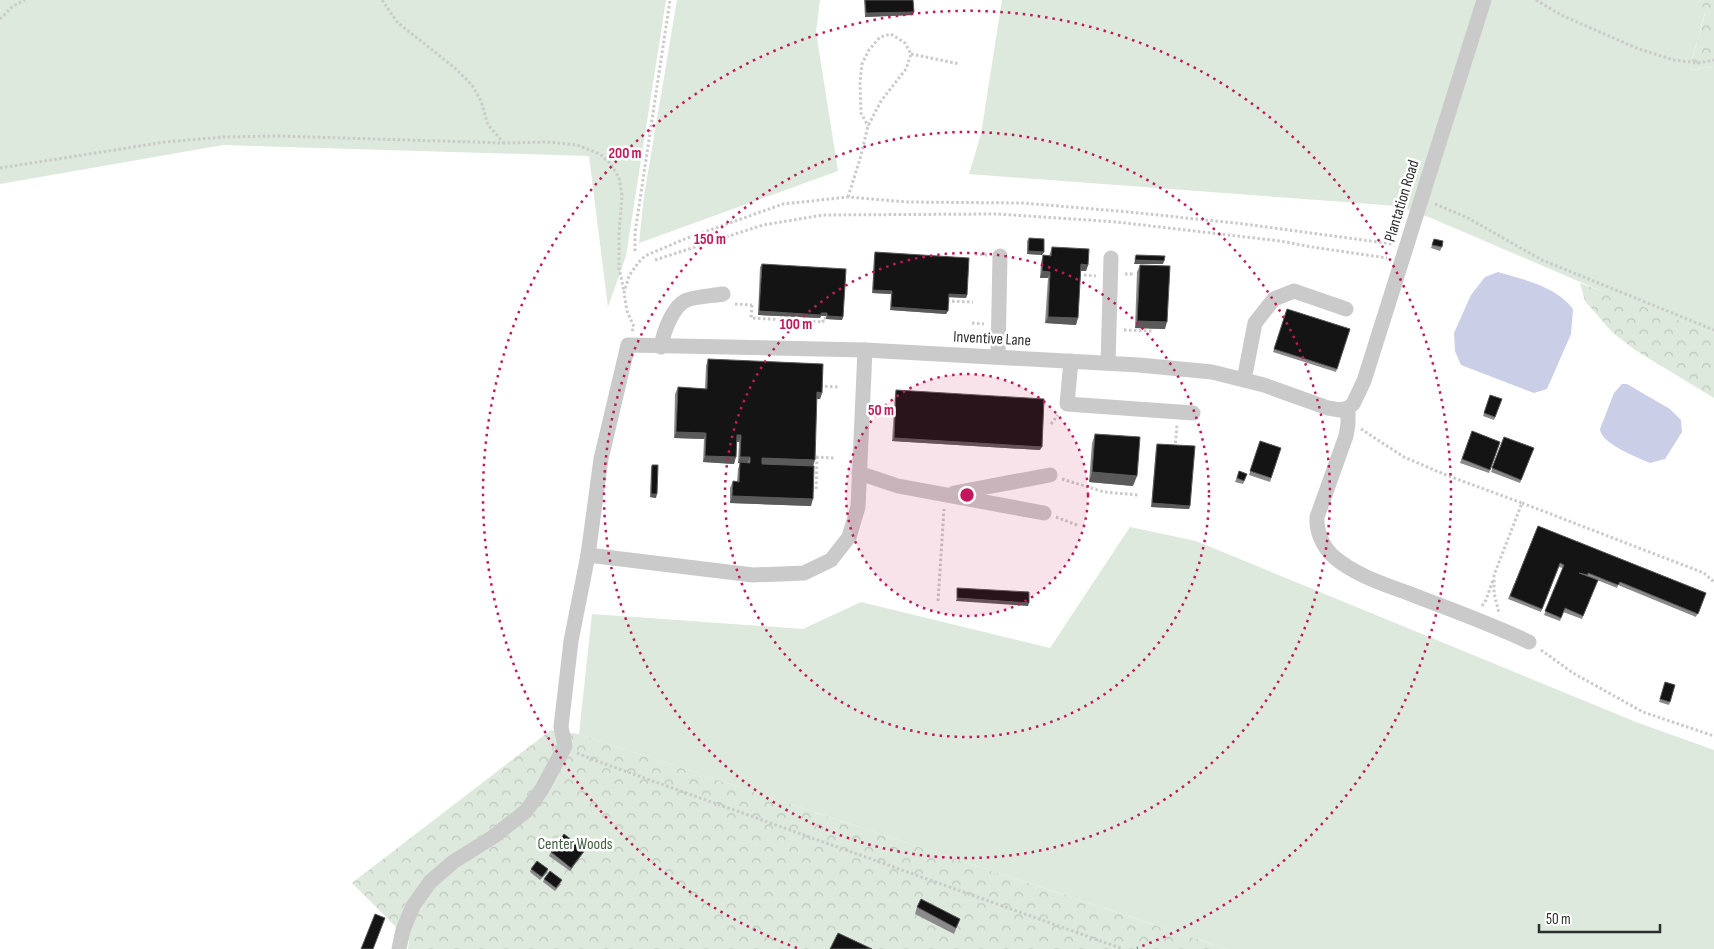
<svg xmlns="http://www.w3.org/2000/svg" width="1714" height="949" viewBox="0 0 1714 949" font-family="'Sofia Sans Condensed',sans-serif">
	<defs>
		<pattern id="forest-crowns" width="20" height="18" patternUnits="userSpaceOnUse" patternTransform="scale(1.25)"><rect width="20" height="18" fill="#dde9dc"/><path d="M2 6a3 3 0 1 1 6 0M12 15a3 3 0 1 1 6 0" fill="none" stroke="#bec8bd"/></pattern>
	</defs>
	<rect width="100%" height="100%" fill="#fff"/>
	<g fill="#dde9dc">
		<path d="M0,0H666L626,256L608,307L589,156L223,145L0,184Z"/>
		<path d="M677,0H820L816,32L838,171L639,243L644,196Z"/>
		<path d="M1002,0H1700L1705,13L1689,70L1714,67V333L1613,296L1431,218L1398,206L969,174L981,134Z"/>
		<path d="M1130,527L1196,541L1636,722L1714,750V949H1227L579,734L592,614L803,629L861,602L1050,648Z"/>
	</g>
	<g fill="url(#forest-crowns)">
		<path d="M1700,0H1714V67L1689,70L1705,14Z"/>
		<path d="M1580,283L1714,333V398L1635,350L1612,332L1585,301Z"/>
		<path d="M551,730L579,734L1227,949H408L409,940L352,883Z"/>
	</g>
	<g fill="#cacfe7">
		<path d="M1498,272C1524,280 1556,286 1573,309L1571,334L1547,389L1534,393L1461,365L1455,351L1454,333L1471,295L1485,277Z"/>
		<path d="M1622,384H1627L1670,409L1681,420L1682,432L1665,459L1650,463C1637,457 1601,444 1600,429L1614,393Z"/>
	</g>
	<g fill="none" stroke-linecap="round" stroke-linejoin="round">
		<g stroke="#cacaca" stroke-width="3" stroke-dasharray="2.5 2.5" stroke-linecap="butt">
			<path d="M382,0L398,23L455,68L472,85L481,101L488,125L504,143"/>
			<path d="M1536,0L1563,16L1639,49L1674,60L1698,63L1714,60"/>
			<path d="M0,19L13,6L25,0"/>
			<path d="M911,54L960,64"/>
			<path d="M0,168L165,142L224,137L278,136L504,143L547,142L577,145L600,154L611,164L619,178L622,195L619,234V268L624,291"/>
			<path d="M848,197L860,159L868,126L881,101L906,69L911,54L905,43L891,34L880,37L869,50L862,64L860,82L861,113L868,126"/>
			<path d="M1435,204L1466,217L1542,260L1714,330"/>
			<path d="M635,251V233L670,0"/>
			<path d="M975,254L987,255"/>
			<path d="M655,260L763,225L823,215L997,214L1117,222L1280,241L1312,247L1387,258"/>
			<path d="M1125,274H1134"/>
			<path d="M1084,275L1096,276"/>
			<path d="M947,301L973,302"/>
			<path d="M735,304L752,305"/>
			<path d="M752,305L751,318L823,322V318H826"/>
			<path d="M972,323L984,324"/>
			<path d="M1124,330L1152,331V328"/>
			<path d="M632,331L634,327L627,311L624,293L629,276L638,263L645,256L682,240L783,204L848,197L907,202L1023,203L1129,212L1244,224L1393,244"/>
			<path d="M820,386L838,387"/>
			<path d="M1051,424L1058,415"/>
			<path d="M1361,429L1404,457L1446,475L1522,503L1494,575V593L1499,613"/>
			<path d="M1175,448L1177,425"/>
			<path d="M816,457L835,458"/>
			<path d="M1062,479L1104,492L1138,495"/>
			<path d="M811,489H816L817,457"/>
			<path d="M1522,503L1704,573L1714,582"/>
			<path d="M1056,517L1077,525"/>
			<path d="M938,601L944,509"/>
			<path d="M1482,606L1486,600L1493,580"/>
			<path d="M1541,650L1573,673L1643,712L1714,736"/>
			<path d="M577,753L594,760L1123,949"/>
		</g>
		<g stroke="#cacaca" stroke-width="15">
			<path d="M661,347C663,333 673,305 687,300C698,296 712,296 723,294"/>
			<path d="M998,356L1000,256"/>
			<path d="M1071,361L1067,404L1193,413"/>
			<path d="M1108,363L1111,258"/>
			<path d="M1244,380L1255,323L1274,299L1294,291L1346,309"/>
			<path d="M1348,408V424L1346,436L1317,517C1316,532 1323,547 1334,557C1356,576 1387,585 1413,595C1452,610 1491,624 1529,642"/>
			<path d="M859,473L898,486L1044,513"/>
			<path d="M954,493L1050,475"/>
			<path d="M588,555L753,575L804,573L831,560L849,537L858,507L865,350"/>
			<path d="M399,949L403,930L413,906L430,882L453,862L493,837L526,811L542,789L565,746L561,727L571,641L588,555L601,459L628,345L865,350L1139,365L1212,372L1264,385L1328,408L1340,410L1348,408L1353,404L1364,381L1484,0"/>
		</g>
	</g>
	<g fill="#8a8a8a">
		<path d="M864,0H913L914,12L913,15L865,17Z"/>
		<path d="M1029,238L1044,252L1042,255L1027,254V241Z"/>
		<path d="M1434,239L1442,247L1440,251L1431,248Z"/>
		<path d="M1052,247L1088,265L1086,271H1081L1076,325L1045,323L1048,278H1040L1041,262L1043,255L1049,256Z"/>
		<path d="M875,252L967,295L966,298L948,297V311L946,314L890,310L891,294L872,293L874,256Z"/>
		<path d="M762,264L843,317L842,320L826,319V316H821L820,318L758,315L760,267Z"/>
		<path d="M1140,265L1165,329L1135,328L1137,272Z"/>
		<path d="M1287,309L1350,329L1336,372L1273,352Z"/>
		<path d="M708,359L822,393L820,399H817L811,506L730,503V488L733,481L737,482L738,469L740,463H738L739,442H737L734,464L703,462L704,439L674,438L675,394L678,387L705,389L706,366Z"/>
		<path d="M896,390L1040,450L892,441L895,394Z"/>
		<path d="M1490,395L1502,399L1494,420L1483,416Z"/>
		<path d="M1472,431L1500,442L1489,473L1460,463Z"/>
		<path d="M1095,434L1133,486L1089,482L1092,443Z"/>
		<path d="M1504,437L1534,448L1520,483L1491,472Z"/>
		<path d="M1260,441L1281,448L1270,482L1249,475Z"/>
		<path d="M1157,444L1190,506L1189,509L1151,507L1156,447Z"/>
		<path d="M652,465L656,498L650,497L651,468Z"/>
		<path d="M1239,471L1247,474L1243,484L1235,482Z"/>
		<path d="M1538,526L1706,593L1696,617L1618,585L1617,588L1587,576L1598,580L1582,619L1563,612L1560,621L1544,615L1563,568L1559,567L1541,612L1508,599Z"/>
		<path d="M1665,682L1675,685L1669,705L1659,702Z"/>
		<path d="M585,850L583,853L570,871L549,856L551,852Z"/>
		<path d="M531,869H548L547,873L540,880L530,872Z"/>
		<path d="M544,879L561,884L555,891L543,882Z"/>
		<path d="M917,907L960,919L954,934L915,914Z"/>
	</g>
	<g fill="#5a5a5a">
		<path d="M914,12L913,15L865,17L866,13Z"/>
		<path d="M1028,251L1044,252L1042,255L1027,254Z"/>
		<path d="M1135,260L1164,261L1163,264H1134Z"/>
		<path d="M1081,264L1088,265L1086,271H1078Z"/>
		<path d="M1042,271L1050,272L1048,278H1040Z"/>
		<path d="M873,290L892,291L891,294L872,293Z"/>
		<path d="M949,294L967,295L966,298L947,297Z"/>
		<path d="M891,307L948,311L946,314L890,310Z"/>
		<path d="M759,311L821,313H827L826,316H821L820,318L758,315Z"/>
		<path d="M827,316L843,317L842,320L826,319Z"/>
		<path d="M1048,317L1078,318L1076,325L1045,323Z"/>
		<path d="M1137,321L1167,322L1165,329L1135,328Z"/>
		<path d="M817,392L822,393L820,399H815Z"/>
		<path d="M676,432L706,433L704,439L674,438Z"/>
		<path d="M737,435H741L739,442L735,441Z"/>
		<path d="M894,438L1042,447L1040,450L892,441Z"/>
		<path d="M705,456L736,457L734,464L703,462Z"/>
		<path d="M740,457H750L747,464L738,463Z"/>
		<path d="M762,458L815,460L813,466L760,465Z"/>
		<path d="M1092,472L1137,476L1133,486L1089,482Z"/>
		<path d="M651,494H657L656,498L650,497Z"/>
		<path d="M732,496L813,499L811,506L730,503Z"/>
		<path d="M1152,503L1190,506L1189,509L1151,507Z"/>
		<path d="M957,598L1029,603L1028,606L956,601Z"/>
		<path d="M585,850L583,853L570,871L571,868Z"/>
	</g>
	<g fill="#141414" stroke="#5a5a5a">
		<path d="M865,0H913L914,12L866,13Z"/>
		<path d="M1029,238L1044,239V252L1028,251Z"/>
		<path d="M1434,239L1443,241L1442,247L1432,245Z"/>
		<path d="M1052,247L1089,249L1088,265L1081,264L1078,318L1048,317L1050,272L1042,271L1043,255L1051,256Z"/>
		<path d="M875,252L969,258L967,295L949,294L948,311L891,307L892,291L873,290Z"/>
		<path d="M1136,255L1165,256L1164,261L1135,260Z"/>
		<path d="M762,264L846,269L843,317L827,316V313H821V315L759,311Z"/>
		<path d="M1140,265L1170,266L1167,322L1137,321Z"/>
		<path d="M1287,309L1350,329L1337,369L1274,349Z"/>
		<path d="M708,359L823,364L822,393L817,392L815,460L762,458V464L814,466L813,499L732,496L733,481L739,482L740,462L750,463V457H740L741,435H737L736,457L705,456L706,433L676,432L678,387L707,389Z"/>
		<path d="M896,390L1044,399L1042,447L894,438Z"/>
		<path d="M1490,395L1502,399L1495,417L1484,413Z"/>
		<path d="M1472,431L1500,442L1490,470L1462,459Z"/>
		<path d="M1095,434L1140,437L1137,476L1092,472Z"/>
		<path d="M1504,437L1534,448L1521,480L1492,468Z"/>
		<path d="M1260,441L1281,448L1271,478L1250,471Z"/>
		<path d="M1157,444L1195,446L1190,506L1152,503Z"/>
		<path d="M652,465H658L657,494H651Z"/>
		<path d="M1239,471L1247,474L1244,481L1237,478Z"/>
		<path d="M1538,526L1706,593L1698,614L1620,582L1618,585L1588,573V575L1579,573L1598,580L1583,616L1565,608L1561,618L1545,611L1564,565L1560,563L1542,609L1510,596Z"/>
		<path d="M957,588L1029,592V603L957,598Z"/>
		<path d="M1665,682L1675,685L1670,702L1660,699Z"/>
		<path d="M564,834L585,850L571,868L551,852Z"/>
		<path d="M537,861L548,869L542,877L531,869Z"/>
		<path d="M550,871L562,880L556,888L544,879Z"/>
		<path d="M921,899L960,919L956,928L917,907Z"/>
		<path d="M375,914L385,918L373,949H361Z"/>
		<path d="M838,933L872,949H830Z"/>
	</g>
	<circle cx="967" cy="495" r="121" fill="#c2185b" fill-opacity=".12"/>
	<g fill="none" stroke="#c2185b" stroke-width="2.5" stroke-dasharray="2.5 5">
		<circle cx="967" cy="495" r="121"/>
		<circle cx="967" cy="495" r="242"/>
		<circle cx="967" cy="495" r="363"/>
		<path d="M797 948A484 484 0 1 1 1137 948"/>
	</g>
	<g text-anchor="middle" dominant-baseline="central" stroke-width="5" stroke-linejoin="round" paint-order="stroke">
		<g font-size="16" fill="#2d2d2d" stroke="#fff">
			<text transform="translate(1402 201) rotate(-73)">Plantation Road</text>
			<text transform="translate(992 339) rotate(3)">Inventive Lane</text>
		</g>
		<g font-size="16" fill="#406340" stroke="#fff">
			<text x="575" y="844">Center Woods</text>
		</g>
	</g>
	<circle cx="967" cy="495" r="8" fill="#c2185b" stroke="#fff" stroke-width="2.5"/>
	<g font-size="15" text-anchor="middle" font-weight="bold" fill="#c2185b" stroke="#fff" stroke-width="5" stroke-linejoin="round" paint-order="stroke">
		<text x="625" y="158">200 m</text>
		<text x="710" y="244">150 m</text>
		<text x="796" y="329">100 m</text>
		<text x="881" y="415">50 m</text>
	</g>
	<path d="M1539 924v8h121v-8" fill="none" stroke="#2d2d2d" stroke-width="2.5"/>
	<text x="1546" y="924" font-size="15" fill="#2d2d2d" stroke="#ffffff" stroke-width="4" paint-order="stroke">50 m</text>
</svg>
